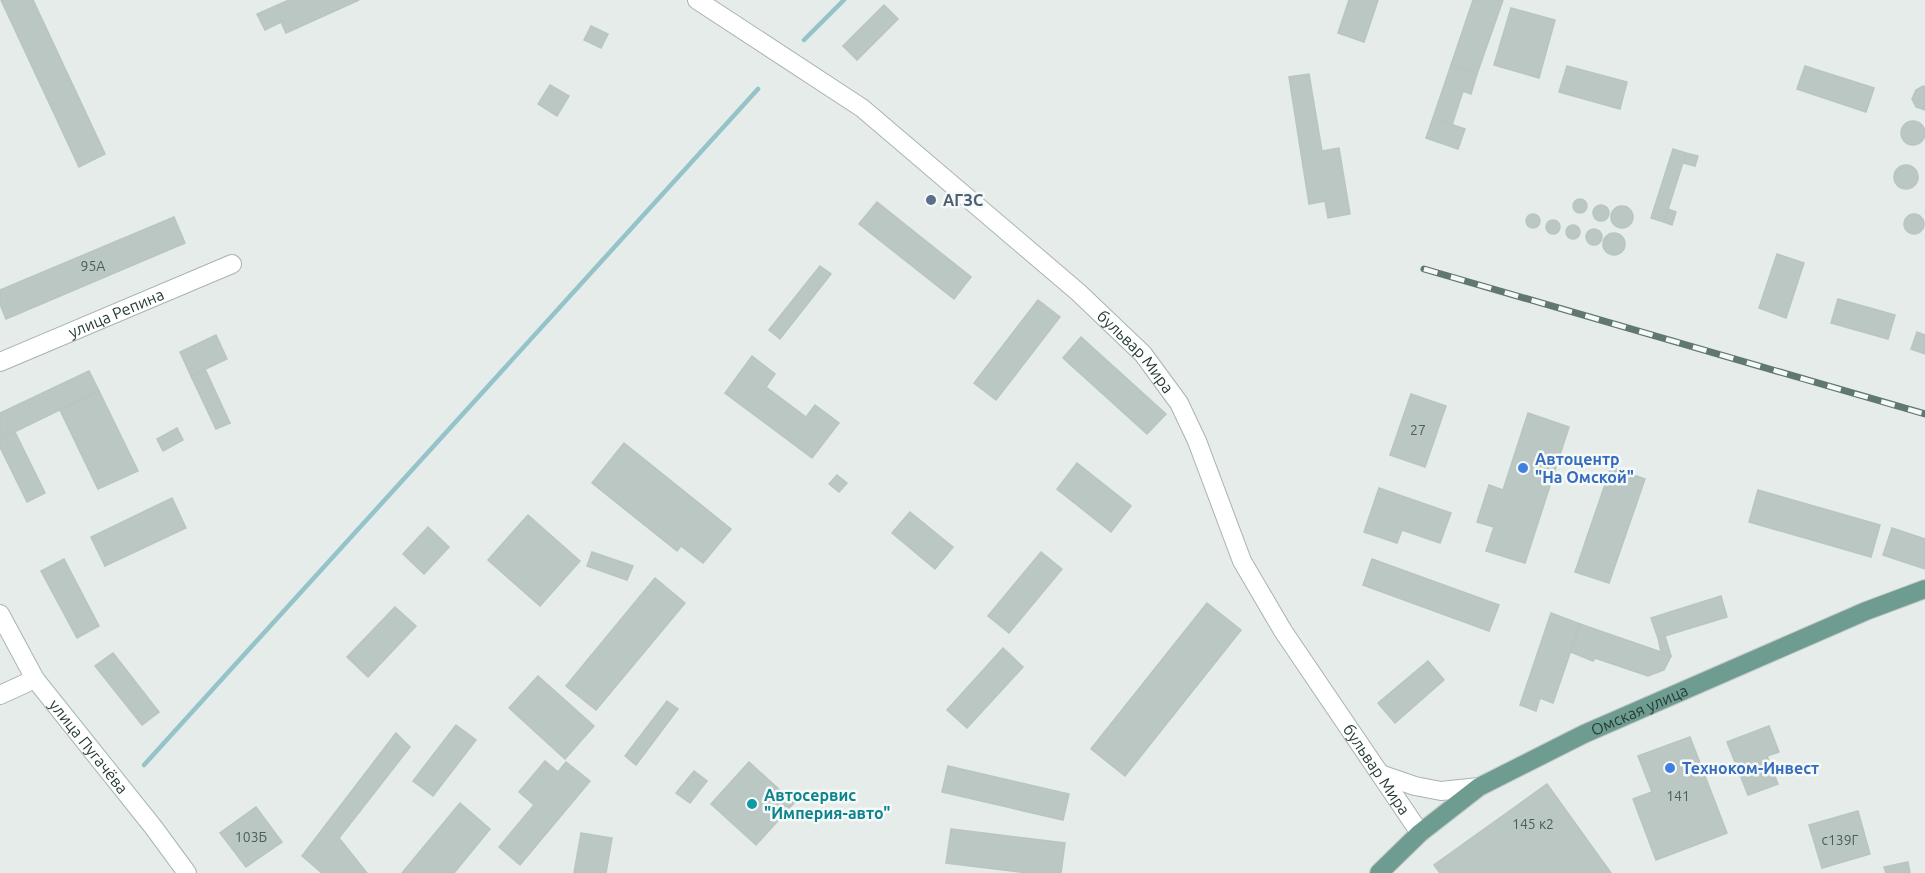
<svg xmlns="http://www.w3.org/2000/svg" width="1925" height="873" viewBox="0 0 1925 873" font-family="Ubuntu,sans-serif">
	<rect width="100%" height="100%" fill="#e5ece9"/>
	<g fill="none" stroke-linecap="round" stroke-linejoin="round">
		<g stroke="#94c3ca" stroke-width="4.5">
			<path d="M804,40L844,0"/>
			<path d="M144,765L758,89"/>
		</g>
	</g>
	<g fill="#bbc7c2" stroke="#b8c5c0" stroke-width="1.5">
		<path d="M1,0H33L105,154L79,167Z"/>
		<path d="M289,0H359L286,33L281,22L265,30L257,14Z"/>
		<path d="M1349,0H1378L1364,42L1338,33Z"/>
		<path d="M1473,0H1503L1477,74L1451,65Z"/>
		<path d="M884,5L898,19L857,60L843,46Z"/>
		<path d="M1511,8L1555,20L1539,78L1494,65Z"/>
		<path d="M591,26L608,34L601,48L584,40Z"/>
		<path d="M1451,65L1477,74L1471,94L1463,91L1452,125L1433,118Z"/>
		<path d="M1567,66L1627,82L1620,109L1559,92Z"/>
		<path d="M1805,66L1874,88L1866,112L1797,89Z"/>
		<path d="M1309,74L1322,151L1339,148L1350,214L1328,218L1325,201L1309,204L1289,77Z"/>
		<path d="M550,85L569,96L557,116L538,104Z"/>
		<path d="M1923,86L1925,87V110L1916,107L1912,99L1916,90Z"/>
		<path d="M1433,118L1465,129L1458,149L1426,138Z"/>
		<circle cx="1913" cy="133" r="12"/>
		<path d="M1673,149L1686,153L1664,222L1651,218Z"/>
		<path d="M1686,153L1698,156L1695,166L1683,163Z"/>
		<circle cx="1906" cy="177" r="12"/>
		<circle cx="1580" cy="206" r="7"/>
		<path d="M877,202L971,277L954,299L859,224Z"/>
		<circle cx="1601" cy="213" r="8"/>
		<circle cx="1622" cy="217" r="11"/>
		<path d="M1668,209L1676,212L1672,225L1664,222Z"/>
		<circle cx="1914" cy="224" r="10"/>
		<circle cx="1533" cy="221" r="7"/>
		<path d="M174,217L185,243L6,319L0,304V290Z"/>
		<circle cx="1553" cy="227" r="7"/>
		<circle cx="1573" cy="232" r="7"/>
		<circle cx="1594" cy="237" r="8"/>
		<circle cx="1614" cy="244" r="11"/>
		<path d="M1777,254L1804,263L1786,318L1759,308Z"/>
		<path d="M820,266L831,274L780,339L769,330Z"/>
		<path d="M1838,299L1895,315L1888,339L1831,323Z"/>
		<path d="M1038,300L1060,317L996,400L974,383Z"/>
		<path d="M1917,332L1925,335V354L1911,349Z"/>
		<path d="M216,335L227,359L191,376L180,352Z"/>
		<path d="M1081,337L1166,414L1147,434L1063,358Z"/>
		<path d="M752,356L775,374L766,387L806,417L815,405L839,423L812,458L725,393Z"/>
		<path d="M205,369L230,423L216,429L191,376Z"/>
		<path d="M89,371L99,391L0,439V413Z"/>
		<path d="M99,391L138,471L98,489L60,410Z"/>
		<path d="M1411,394L1446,406L1425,467L1390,455Z"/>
		<path d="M1528,413L1569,427L1525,563L1486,551L1494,527L1477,522L1489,485L1503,490Z"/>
		<path d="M177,428L183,440L163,451L157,439Z"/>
		<path d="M15,432L45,493L27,502L0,447V439Z"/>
		<path d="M624,443L731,529L703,563L681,546L677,551L592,483Z"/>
		<path d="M1077,463L1131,506L1111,532L1057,489Z"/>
		<path d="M1611,467L1645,479L1609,583L1575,572Z"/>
		<path d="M837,475L847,483L839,492L829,484Z"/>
		<path d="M1379,488L1451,513L1440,543L1402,530L1397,543L1364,532Z"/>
		<path d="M1758,490L1880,525L1871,557L1749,522Z"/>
		<path d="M172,498L186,528L105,566L91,537Z"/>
		<path d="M910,512L953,547L935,569L892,533Z"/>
		<path d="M528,515L580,561L540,606L488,560Z"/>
		<path d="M428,527L449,547L424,574L403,554Z"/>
		<path d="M1892,528L1925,539V569L1883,555Z"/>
		<path d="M592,552L633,566L627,580L587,566Z"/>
		<path d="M1041,552L1062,569L1009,633L988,616Z"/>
		<path d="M64,559L99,626L77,638L41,571Z"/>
		<path d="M1372,559L1499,605L1489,631L1363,585Z"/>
		<path d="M655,578L685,603L596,710L566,686Z"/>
		<path d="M1721,596L1727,617L1658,638L1651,618Z"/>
		<path d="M1207,603L1241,630L1125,776L1091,749Z"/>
		<path d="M395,607L416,626L368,677L347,657Z"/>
		<path d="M1551,613L1580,624L1553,703L1540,698L1536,711L1520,705Z"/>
		<path d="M1580,624L1661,652L1671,656L1664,670L1648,676L1595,658L1593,661L1571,652Z"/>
		<path d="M1665,636L1671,656L1661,652L1658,638Z"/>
		<path d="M1003,648L1023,667L967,728L947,710Z"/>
		<path d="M113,653L159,712L142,725L95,666Z"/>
		<path d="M1428,661L1444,680L1395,723L1378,703Z"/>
		<path d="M538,676L594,726L565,759L509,708Z"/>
		<path d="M667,701L678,709L636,765L625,756Z"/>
		<path d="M456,725L476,740L433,796L413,781Z"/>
		<path d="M1769,726L1779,752L1767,756L1778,784L1748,795L1727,742Z"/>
		<path d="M396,733L410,747L339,838L367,873H322L302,856Z"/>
		<path d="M1690,737L1727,833L1656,860L1633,799L1652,792L1638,756Z"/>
		<path d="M545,761L558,772L566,762L590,781L520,865L499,847L534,805L519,792Z"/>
		<path d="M749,762L794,803L756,845L711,804Z"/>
		<path d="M948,766L1069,794L1063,820L942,792Z"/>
		<path d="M694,771L707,781L690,803L676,793Z"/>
		<path d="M1547,784L1611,873H1440L1434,865Z"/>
		<path d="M460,803L490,829L454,873H402Z"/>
		<path d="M256,807L282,842L246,867L220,833Z"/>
		<path d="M1858,811L1870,854L1822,868L1809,825Z"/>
		<path d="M951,829L1065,843L1061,873H1028L946,863Z"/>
		<path d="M581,833L612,838L606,873H574Z"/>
		<path d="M1908,862L1910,873H1886L1884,867Z"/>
	</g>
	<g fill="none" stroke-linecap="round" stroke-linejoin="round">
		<defs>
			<g id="minor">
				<path id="s1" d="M0,362L232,264"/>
			</g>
			<g id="tertiary">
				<path id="s2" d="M697,0L862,108L1078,292L1143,354L1179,403L1197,441L1242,561L1283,631L1420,833"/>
				<path d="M0,695L35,679"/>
				<path d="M1380,774L1415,786L1441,791L1479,787"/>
			</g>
			<g id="secondary">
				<path id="s3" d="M0,614L35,679L154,828L187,873"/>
			</g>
			<g id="primary">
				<path id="s4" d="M1379,873L1420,833L1479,787L1584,734L1866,611L1925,589"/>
			</g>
		</defs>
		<use href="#minor" stroke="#a8b4b0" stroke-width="20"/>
		<use href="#tertiary" stroke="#a8b4b0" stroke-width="20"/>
		<use href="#secondary" stroke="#a5b7b0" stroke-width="20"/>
		<use href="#primary" stroke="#c2c8c7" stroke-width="20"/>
		<use href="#minor" stroke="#fff" stroke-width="18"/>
		<use href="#tertiary" stroke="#fff" stroke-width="18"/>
		<use href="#secondary" stroke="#fff" stroke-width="18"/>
		<use href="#primary" stroke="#6f9c90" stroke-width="18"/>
		<defs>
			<path id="rail" d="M1424,269L1925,414"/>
		</defs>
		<use href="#rail" stroke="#617771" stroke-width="7"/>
		<use href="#rail" stroke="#f5f9f7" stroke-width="4.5" stroke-dasharray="14" stroke-linecap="butt"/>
	</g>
	<circle fill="#5c6f8a" stroke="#f5f9f7" stroke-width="2" cx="931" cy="200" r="6"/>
	<g fill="#3f7fe0" stroke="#f5f9f7" stroke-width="2">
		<circle cx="1523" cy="468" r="6"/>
		<circle cx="1670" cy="768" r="6"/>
	</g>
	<circle fill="#0f9aa8" stroke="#f5f9f7" stroke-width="2" cx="752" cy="804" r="6"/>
	<g text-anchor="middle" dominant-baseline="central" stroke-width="5" stroke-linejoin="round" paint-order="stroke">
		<g font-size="14" fill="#4b5f59">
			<text x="93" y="266">95А</text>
			<text x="1418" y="430">27</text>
			<text x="1678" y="796">141</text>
			<text x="1533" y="824">145 к2</text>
			<text x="251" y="837">103Б</text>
			<text x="1840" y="840">с139Г</text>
		</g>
		<g font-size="16" font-weight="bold" fill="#4e5e75" stroke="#f5f9f7" text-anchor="start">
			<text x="943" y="200">АГЗС</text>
		</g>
		<g font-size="16" fill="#263c36" stroke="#f5f9f7">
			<text stroke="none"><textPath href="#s1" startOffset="126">улица Репина</textPath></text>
			<text stroke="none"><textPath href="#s2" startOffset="564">бульвар Мира</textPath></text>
			<text stroke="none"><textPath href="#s4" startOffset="310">Омская улица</textPath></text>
			<text stroke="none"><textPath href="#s3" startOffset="160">улица Пугачёва</textPath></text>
			<text stroke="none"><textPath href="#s2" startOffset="1050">бульвар Мира</textPath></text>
		</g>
		<g font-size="16" font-weight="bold" fill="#366cbe" stroke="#f5f9f7" text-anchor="start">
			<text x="1535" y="459">Автоцентр<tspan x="1535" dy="18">"На Омской"</tspan></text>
			<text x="1682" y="768">Техноком-Инвест</text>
		</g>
		<g font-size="16" font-weight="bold" fill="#0d838f" stroke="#f5f9f7" text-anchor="start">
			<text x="764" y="795">Автосервис<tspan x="764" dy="18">"Империя-авто"</tspan></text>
		</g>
	</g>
</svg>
